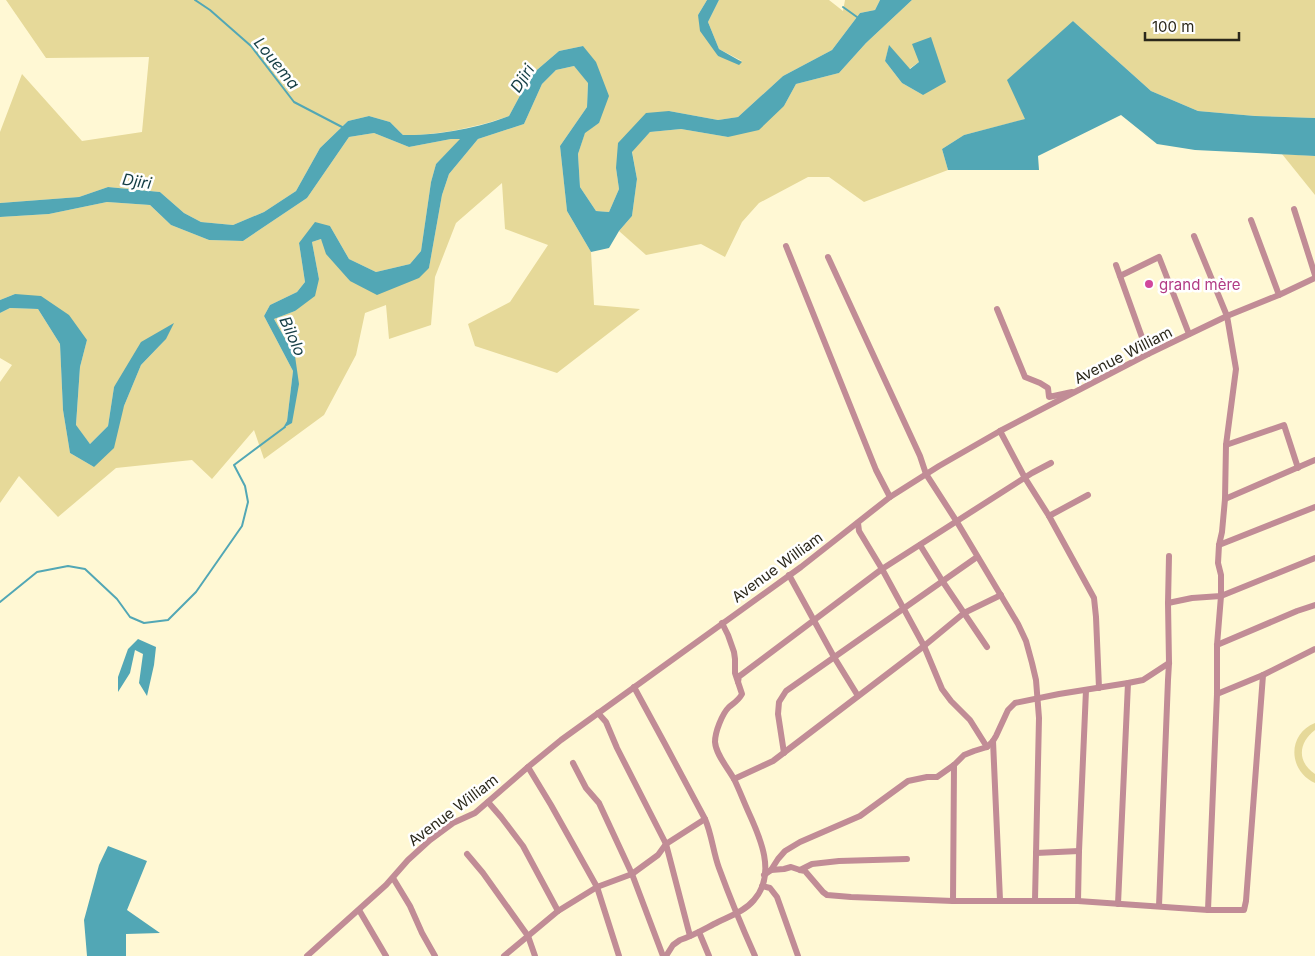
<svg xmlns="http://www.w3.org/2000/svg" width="1315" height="956" viewBox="0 0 1315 956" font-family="Inter,sans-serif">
	<rect width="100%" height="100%" fill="#fff8d4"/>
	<g fill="#e6d999" fill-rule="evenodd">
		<path d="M6,0H707L698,15L718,56L742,61L719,49L708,22L719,0H829L843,11L845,0H880L875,10L860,13L832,50L783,76L738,117L718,120L669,111L616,168L619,189L609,212L596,211L580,187L578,154L585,132L599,123L583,46L559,51L531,75L509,116C478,127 436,136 403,135L390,122L369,116L348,121L320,148L296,191L264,212L233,225L201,222L184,213L160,192L108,187L79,197L0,203V132L22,74L82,141L142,132L149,57L46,58Z"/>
		<path d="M912,0H1315V118L1255,116L1198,111L1151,91L1073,21L1026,119L964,135L942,149L948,170L864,202L829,177H808L759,203L742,222L725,257L701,244L646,255L619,231L632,216L637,179L632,151L650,132L681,129L728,137L784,106L796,84L839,73L866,43ZM889,46L909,69L919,62L923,95L902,83L885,61Z"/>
		<path d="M574,66L588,82L587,107L560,146L567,211L591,252L594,305L640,309L557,373L475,346L468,324L510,302L548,245L505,229L502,183L456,223L435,277L431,325L389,339L386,305L365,313L356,355L324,415L264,459L254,430L212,479L192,460L116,468L58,517L19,476L0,503V382L12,365L0,358V313L10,308L38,309L60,344L63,410L70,453L94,467L124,406L141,365L166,339L114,387L108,426L90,444L76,426L80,367L87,340L15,294L0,300V217L49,214L107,202L150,205L171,225L209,240L243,241L307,198L349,137L374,133L409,147L451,139H461L436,164L431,182L421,251L410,264L376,272L349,259L330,226L299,243L305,282L297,292L270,305L264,316L293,371L287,421L284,427L292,422L295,356L274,319L295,311L319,279L312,242L321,239L350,281L429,268L442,195L449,174L478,139L524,124L542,84L556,70Z"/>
		<path d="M1282,154L1315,156V195Z"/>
		<path d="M1315,723V730C1298,743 1297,762 1315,774V783C1288,771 1287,734 1315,723Z"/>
	</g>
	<g fill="#52a7b5">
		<path d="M707,0H719L708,22L719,49L742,62L739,65L718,56L700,31L698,15Z"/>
		<path d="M880,0H912L866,43L839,73L796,84L784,106L759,130L728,137L681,129L650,132L632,152L637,179L632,216L619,231L609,248L591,252L567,211L560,146L587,107L588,83L574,66L556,70L542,84L524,124L478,139L449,174L442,195L429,268L419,278L377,295L350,281L326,254L321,239L312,242L319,279L315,296L295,311L274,319L295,356L299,384L292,423L283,428L287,421L293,371L264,316L270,305L297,292L305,282L299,243L315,222L330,226L349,259L376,272L410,264L421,251L431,182L436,164L460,139H451L409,147L374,133L349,137L307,198L243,241L209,240L171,225L150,205L107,202L49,214L0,217V203L79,197L108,187L160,192L184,213L201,222L233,225L264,212L296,191L320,148L348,121L369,116L390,122L403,135C435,136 479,128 509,116L531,75L559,51L583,46L596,62L609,96L599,123L585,133L578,154L580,187L596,211L609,212L619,189L616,168L618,143L646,113L669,111L718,120L738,117L783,76L832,50L860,13L875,10Z"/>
		<path d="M1073,21L1151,91L1198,111L1255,116L1315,118V156L1195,150L1157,144L1121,115L1038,156L1039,170H948L942,149L964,135L1025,119L1007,80Z"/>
		<path d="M931,37L946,82L923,95L902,83L885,61L889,45L910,69L919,62L912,44Z"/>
		<path d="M15,294L41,296L69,315L87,340L80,367L76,425L90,444L108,426L114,387L141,342L174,323L166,339L141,365L124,406L114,448L94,467L70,453L63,410L60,344L38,309L10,308L0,313V300Z"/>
		<path d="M138,639L156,647L154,665L147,696L139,683L143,654L135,650L130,673L118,692V677L128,649Z"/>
		<path d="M108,846L147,861L127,910L160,933L126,934V956H87L84,920L99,865Z"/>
	</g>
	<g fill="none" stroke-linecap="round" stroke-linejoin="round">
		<g stroke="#52a7b5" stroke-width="2">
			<path d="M195,0L210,10L251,46L294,102L342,127"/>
			<path d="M843,7L857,17"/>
			<path d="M0,602L37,572L68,566L85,569L117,599L130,617L144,623L168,620L196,592L242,526L248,502L245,486L234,465L285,427"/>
		</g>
		<g stroke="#c18c96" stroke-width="6">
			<path d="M1294,209L1315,275"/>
			<path d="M1251,220L1279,295"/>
			<path d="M1194,236L1227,316L1236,369L1226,445L1225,499L1222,532L1219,545L1218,563L1221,575V596L1217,645V694L1208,910"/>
			<path d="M786,246L876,470L890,497"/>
			<path d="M828,257L920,456L926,474L957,522L1018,624L1026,641L1032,663L1036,680L1039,718L1035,900"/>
			<path d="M1116,265L1148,354"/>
			<path d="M1120,276L1159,257L1189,334"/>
			<path d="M997,309L1025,377L1040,383L1048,388L1049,397L1072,392"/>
			<path d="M1000,431L1025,478L1049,516L1094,598L1096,617L1099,688"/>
			<path d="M1226,445L1284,425L1298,468"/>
			<path d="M1225,499L1315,460"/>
			<path d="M1049,516L1088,495"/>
			<path d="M858,523L859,531L882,569L924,646L942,689L951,701L970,720L987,747"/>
			<path d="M920,545L943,582L987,647"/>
			<path d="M1219,545L1315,507"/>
			<path d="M789,575L834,657L858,696"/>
			<path d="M1168,603L1192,598L1221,596L1315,558"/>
			<path d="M1217,645L1297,611L1315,605"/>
			<path d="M738,682L739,676L741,675L882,569L1032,473L1051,463"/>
			<path d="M634,687L665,744L705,819C712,835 713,852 719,868C730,898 742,927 755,956"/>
			<path d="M1217,694L1263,675L1315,649"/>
			<path d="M598,713L606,722L617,748L666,844L690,936"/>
			<path d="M993,741L1000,900"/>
			<path d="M784,753L778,714L779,702L786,691L977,557"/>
			<path d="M573,763L586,788L599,803L632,874L663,956"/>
			<path d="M528,767L551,805L597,887L619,956"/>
			<path d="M734,779L773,761L924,646L964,613L1001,595"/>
			<path d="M488,802L501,817L523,846L558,911"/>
			<path d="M1036,853L1079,851"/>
			<path d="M467,854L483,873L528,936L535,956"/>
			<path d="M771,870L778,859L785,851L800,842L860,816L908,781L927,777H937L954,765L964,755L974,751L987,747L993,741L996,736L1008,710L1015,703L1059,694L1128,683L1143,680L1169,663"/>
			<path d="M800,870L812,864L839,861L907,859"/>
			<path d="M764,875L771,870L784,869L791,867L800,870L805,871L823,892L827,895L851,897L953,901H1078L1208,910H1244L1246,901L1263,675"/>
			<path d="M393,878L410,906L422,933L435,956"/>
			<path d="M762,886L770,888L777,897L798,956"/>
			<path d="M953,901L954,765"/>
			<path d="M1078,901L1079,851L1086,690"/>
			<path d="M1118,904L1128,683"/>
			<path d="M1159,906L1168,680L1169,663L1168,603L1169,556"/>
			<path d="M359,910L386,956"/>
			<path d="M699,932L709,956"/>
			<path d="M307,956L386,885L408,860L430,840L453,823L475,813L528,767L561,740L801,567L890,497L939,466L1000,431L1148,354L1227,316L1279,295L1315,278"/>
			<path d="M504,956L558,911L597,887L632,874L658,855L666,844L705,819"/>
			<path d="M666,956L673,945L680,940C693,936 706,928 718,922C730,916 745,911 754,900C777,874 760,837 748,811C743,800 739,789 734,779C728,768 716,755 715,742C715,732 722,714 729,707C734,703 739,700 742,694L735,673V659L734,652L728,635L722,623"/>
		</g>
	</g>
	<circle fill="#d1479c" stroke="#fff" stroke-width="2" cx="1149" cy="284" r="5"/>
	<g text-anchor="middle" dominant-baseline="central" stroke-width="5" stroke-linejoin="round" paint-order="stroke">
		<g font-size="15" fill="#b23c85" stroke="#fff" text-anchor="start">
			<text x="1159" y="284">grand mère</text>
		</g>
		<g font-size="15" fill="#2b281b" stroke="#fff">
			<text transform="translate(1123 355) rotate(-27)">Avenue William</text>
			<text transform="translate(777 567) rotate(-36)">Avenue William</text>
			<text transform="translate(453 810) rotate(-37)">Avenue William</text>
		</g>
		<g font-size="16" font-style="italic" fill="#153d44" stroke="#fff">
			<text transform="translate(277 63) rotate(51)">Louema</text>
			<text transform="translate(522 78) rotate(-57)">Djiri</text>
			<text transform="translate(137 181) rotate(9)">Djiri</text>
			<text transform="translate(293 336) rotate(66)">Bilolo</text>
		</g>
	</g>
	<path d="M1145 32v8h94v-8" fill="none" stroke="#2b281b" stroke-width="2.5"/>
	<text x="1152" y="32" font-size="15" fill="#2b281b" stroke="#ffffff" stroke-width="4" paint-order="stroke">100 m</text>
</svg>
